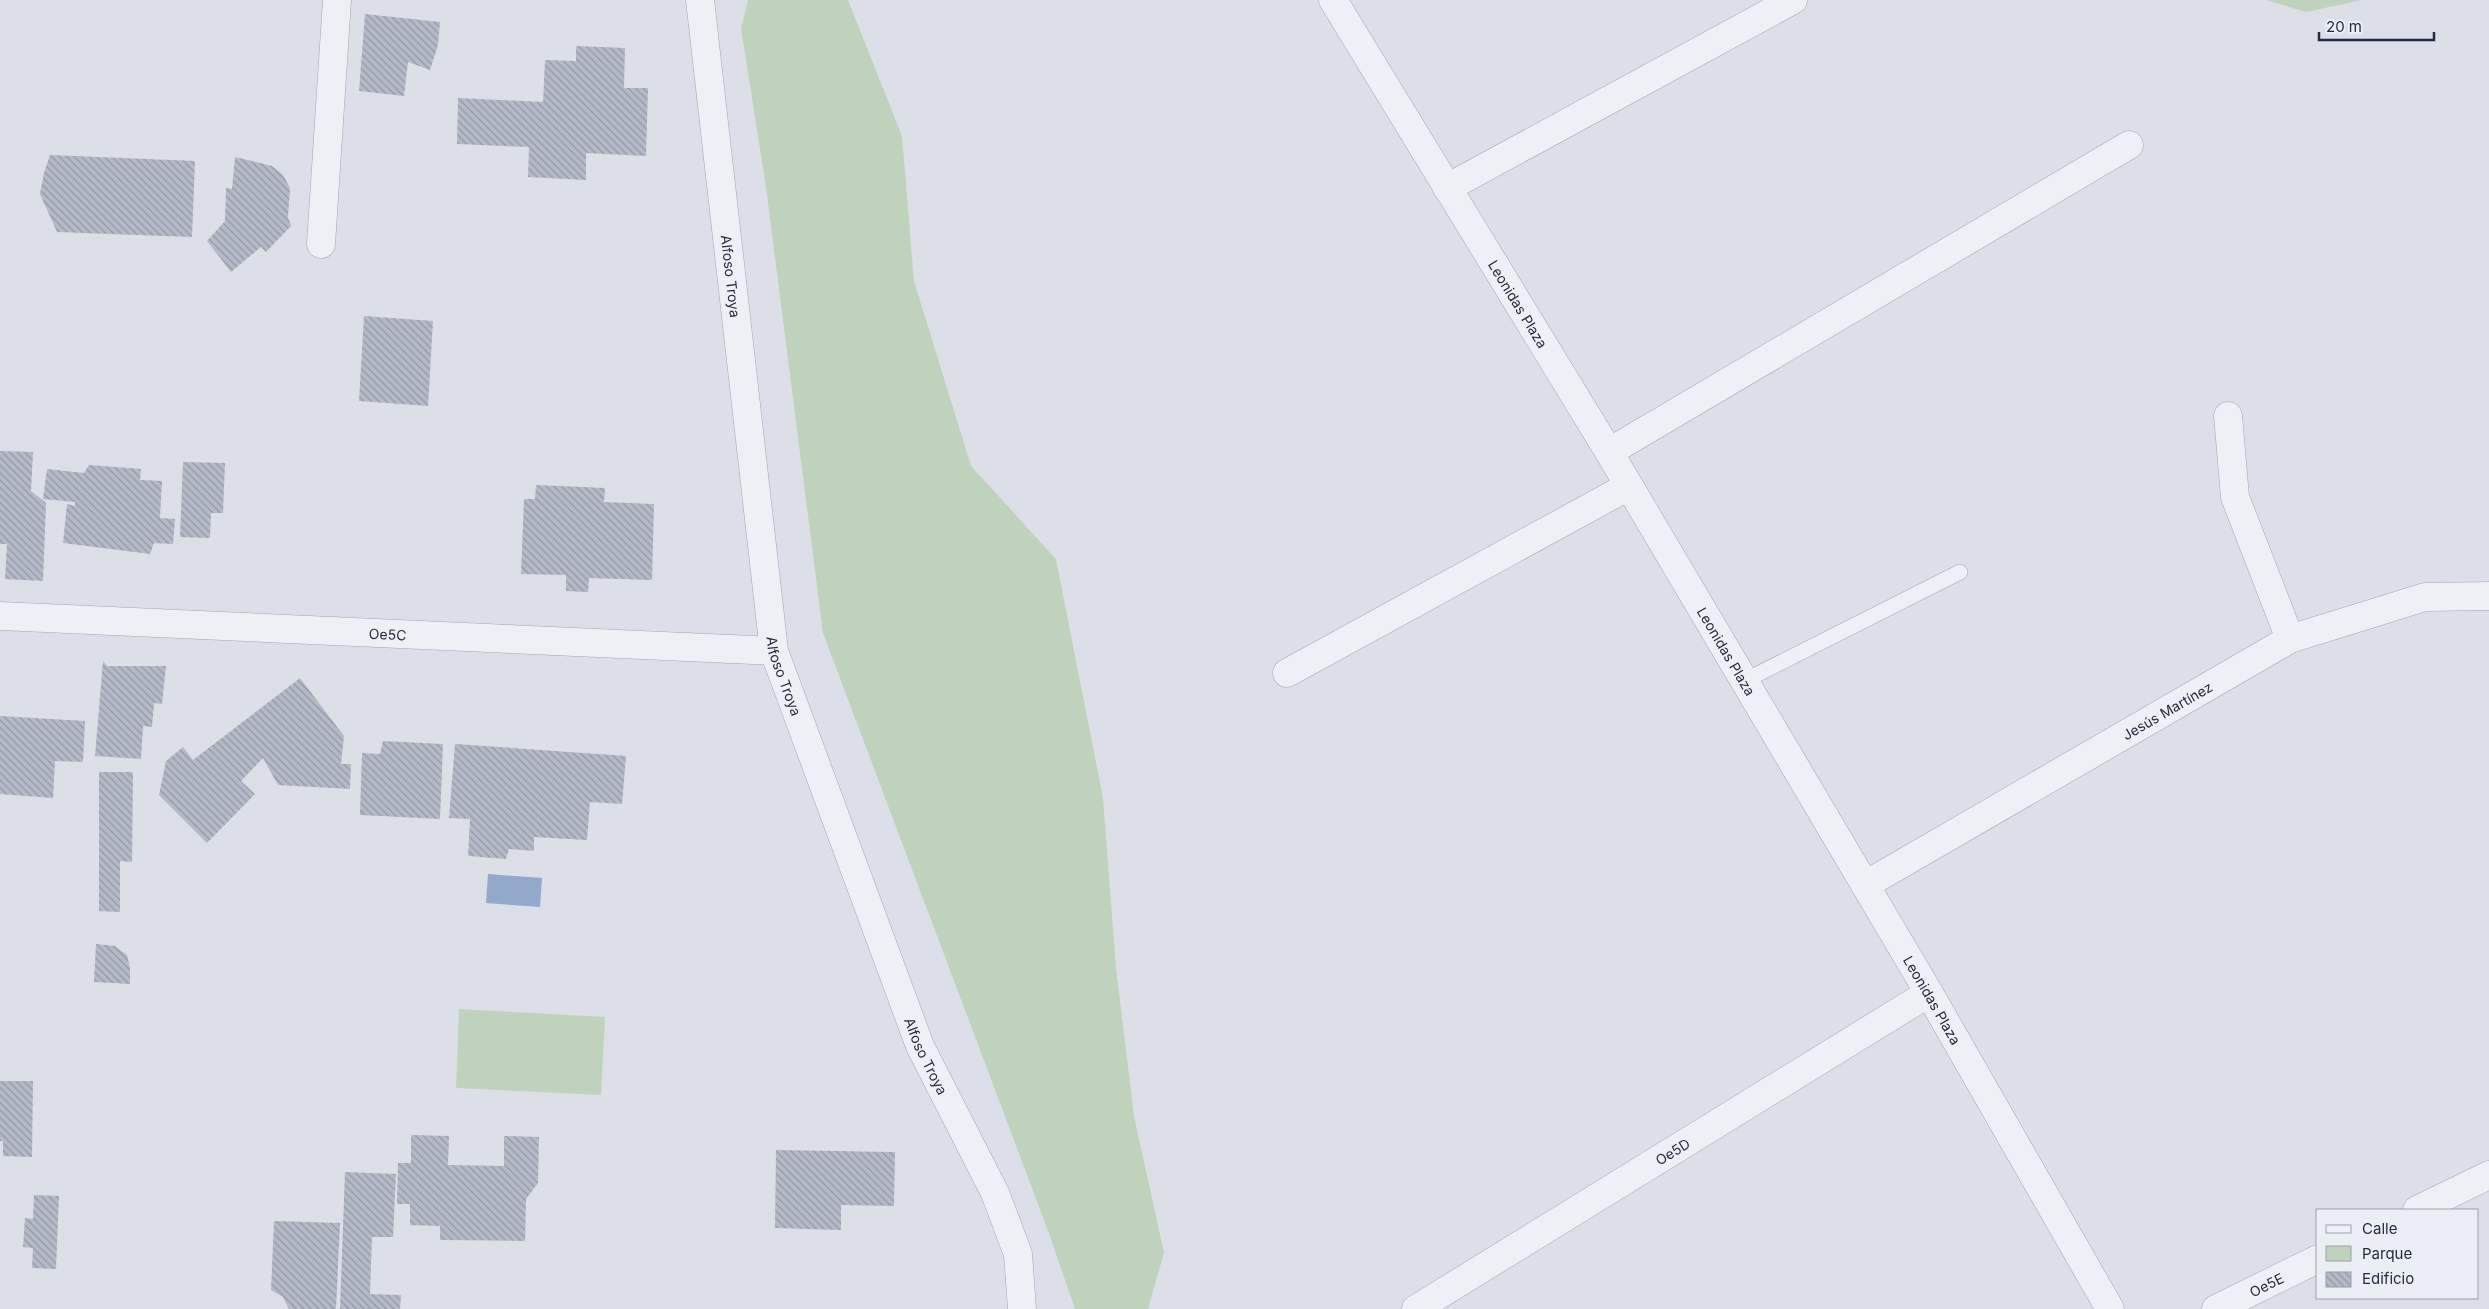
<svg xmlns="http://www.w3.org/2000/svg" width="2489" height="1309" viewBox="0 0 2489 1309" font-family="Inter,sans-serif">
	<defs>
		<pattern id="building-back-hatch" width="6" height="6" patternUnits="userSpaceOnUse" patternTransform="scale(1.25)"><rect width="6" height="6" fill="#b5bac8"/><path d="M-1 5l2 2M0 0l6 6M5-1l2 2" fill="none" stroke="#9397a4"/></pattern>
	</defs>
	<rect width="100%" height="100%" fill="#dcdfe8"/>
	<g fill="#bfd3bc">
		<path d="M748,0H848L902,136L914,281L971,466L1056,559L1103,798L1116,968L1134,1116L1164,1253L1148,1309H1075L1047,1228L823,633L766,187L741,28Z"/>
		<path d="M2266,0H2362L2306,12Z"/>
		<path d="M459,1009L605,1017L601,1095L456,1088Z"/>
	</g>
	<path fill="#92a9cc" d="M488,874L542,878L540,907L486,903Z"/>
	<g fill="url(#building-back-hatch)">
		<path d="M365,14L440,22L438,45L430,70L408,62L404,96L359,91Z"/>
		<path d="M576,46L625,48L624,88H648L646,156L586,153V180L528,177L529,147L457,144L458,98L543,102L545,60L576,61Z"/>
		<path d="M50,155L195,161L192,237L57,232L40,194L44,173Z"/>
		<path d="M235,157L272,166L283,175L290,188L288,217L291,226L266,252L261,247L231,272L207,241L225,221L226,188L232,189Z"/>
		<path d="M364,316L433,321L428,406L359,401Z"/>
		<path d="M0,451L33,452L31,491L46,503L43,581L5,579L7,544H0Z"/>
		<path d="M183,462L225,463L223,513H211L210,538L180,537Z"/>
		<path d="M89,465L141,469L140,480L162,481L160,518L175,519L173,544L154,543L150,554L63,543L67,504L75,506V502L43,499L47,469L84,473Z"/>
		<path d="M536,485L605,488L604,502L654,504L652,580L589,578L588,592L566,591V575L521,574L524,499H535Z"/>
		<path d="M103,661L107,666H166L162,704L154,703L152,727L143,726L141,759L95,756Z"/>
		<path d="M300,678L344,736L341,764H351L350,789L278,785L263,758L241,781L255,794L207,843L159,795L166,761L183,747L193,760Z"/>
		<path d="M0,716L85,721L83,762L55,761L53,798L0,794Z"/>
		<path d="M383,741L443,744L440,819L360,815L362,753L380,754Z"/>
		<path d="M455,744L626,756L622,804L590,802L587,840L534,837V851L509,849L506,859L468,856L470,819L449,818Z"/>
		<path d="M99,772H133L132,862L120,861V912L99,911Z"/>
		<path d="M96,944L115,946L127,955L130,968V984L94,982Z"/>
		<path d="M0,1081H33L32,1157L3,1156V1141H0Z"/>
		<path d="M411,1135L449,1136L448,1165L504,1166V1136L539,1137L538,1183L526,1199L525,1241L440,1240V1226L410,1225V1204H397L398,1163H411Z"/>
		<path d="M776,1150L895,1152L894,1206L841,1205V1230L775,1228Z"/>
		<path d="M345,1172L396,1174L393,1237H372L370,1294L401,1295L400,1309H340Z"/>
		<path d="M34,1195L59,1196L56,1269L32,1268L33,1248L23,1247L25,1218L33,1219Z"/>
		<path d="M274,1221L340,1223L336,1309H289L283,1297L271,1290Z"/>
	</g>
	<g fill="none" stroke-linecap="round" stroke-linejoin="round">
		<defs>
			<path id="service" d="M1744,681L1960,572"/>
			<g id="minor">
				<path id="s1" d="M700,0L774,651L920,1046L995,1193L1018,1254L1022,1309"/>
				<path id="s2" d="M1333,0L1609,452L1929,993L2110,1309"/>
				<path d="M1447,188L1793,0"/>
				<path d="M321,244L337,0"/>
				<path d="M2228,416L2235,497L2290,639"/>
				<path d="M1609,452L2129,145"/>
				<path id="s3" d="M0,616L774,651"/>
				<path d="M1287,673L1629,486"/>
				<path id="s4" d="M1865,885L2290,639L2425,597L2489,596"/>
				<path d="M2417,1210L2489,1175"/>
				<path id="s5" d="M1416,1309L1929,993"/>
				<path id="s6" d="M2216,1309L2318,1259"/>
			</g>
		</defs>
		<use href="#service" stroke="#a1a5b2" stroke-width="16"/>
		<use href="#minor" stroke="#a1a5b2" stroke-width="29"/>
		<use href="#service" stroke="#eff0f6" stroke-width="15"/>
		<use href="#minor" stroke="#eff0f6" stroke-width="28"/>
	</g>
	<g text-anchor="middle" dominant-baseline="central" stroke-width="4.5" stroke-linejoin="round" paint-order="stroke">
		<g font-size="14" fill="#242b3f" stroke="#ebeef5">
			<text stroke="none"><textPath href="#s1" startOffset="278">Alfoso Troya</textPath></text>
			<text stroke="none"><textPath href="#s2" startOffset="356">Leonidas Plaza</textPath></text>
			<text stroke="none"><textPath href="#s3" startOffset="388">Oe5C</textPath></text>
			<text stroke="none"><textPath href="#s2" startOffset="761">Leonidas Plaza</textPath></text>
			<text stroke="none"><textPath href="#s1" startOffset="682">Alfoso Troya</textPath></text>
			<text stroke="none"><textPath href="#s4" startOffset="349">Jesús Martínez</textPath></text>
			<text stroke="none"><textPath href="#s2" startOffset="1166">Leonidas Plaza</textPath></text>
			<text stroke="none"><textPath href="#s1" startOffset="1088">Alfoso Troya</textPath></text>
			<text stroke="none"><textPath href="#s5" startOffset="301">Oe5D</textPath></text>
			<text stroke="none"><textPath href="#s6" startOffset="56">Oe5E</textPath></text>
		</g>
	</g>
	<rect x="2316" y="1209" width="162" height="90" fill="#ebeef5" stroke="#9ba0ac"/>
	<rect x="2326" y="1225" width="25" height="8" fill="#eff0f6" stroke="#9ba0ac"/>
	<text x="2362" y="1234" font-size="15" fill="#242b3f">Calle</text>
	<rect x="2326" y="1246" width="25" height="15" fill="#bfd3bc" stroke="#9ba0ac"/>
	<text x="2362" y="1259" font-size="15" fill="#242b3f">Parque</text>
	<rect x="2326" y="1272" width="25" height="15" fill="url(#building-back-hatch)" stroke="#9ba0ac"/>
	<text x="2362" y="1284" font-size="15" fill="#242b3f">Edificio</text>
	<path d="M2319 32v8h115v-8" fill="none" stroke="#242b3f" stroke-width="2.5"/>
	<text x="2326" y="32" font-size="15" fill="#242b3f" stroke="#ebeef5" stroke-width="4" paint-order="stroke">20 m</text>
</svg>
